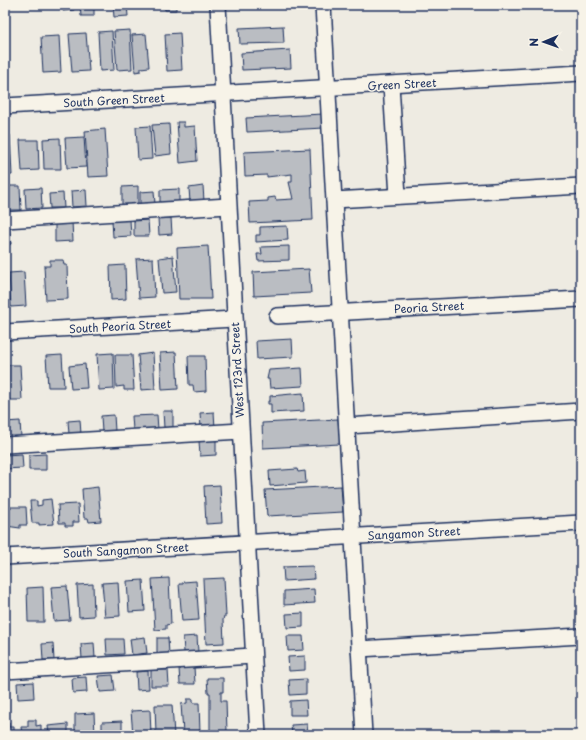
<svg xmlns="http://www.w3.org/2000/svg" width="586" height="740" viewBox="0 0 586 740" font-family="'Playpen Sans',sans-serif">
	<rect width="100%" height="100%" fill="#eeebe2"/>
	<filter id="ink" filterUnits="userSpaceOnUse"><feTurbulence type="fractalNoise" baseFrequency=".025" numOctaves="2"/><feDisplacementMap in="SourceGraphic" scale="8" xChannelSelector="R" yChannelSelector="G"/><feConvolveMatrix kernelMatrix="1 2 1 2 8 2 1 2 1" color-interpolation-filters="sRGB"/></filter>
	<g filter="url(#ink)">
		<g fill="#babdc2" stroke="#1b2f5e">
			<path d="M63,5H74V10L63,11Z"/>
			<path d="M80,5H94V16H81Z"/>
			<path d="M113,5H127L128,16L114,17Z"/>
			<path d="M164,5H176V10H165Z"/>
			<path d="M283,26L284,43L240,44L239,28Z"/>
			<path d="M130,30L132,69L117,70L114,31Z"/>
			<path d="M112,31L114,70L100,71L98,32Z"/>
			<path d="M5,33H7L9,76H5Z"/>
			<path d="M86,33L89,71L72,72L69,34Z"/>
			<path d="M180,33L182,70L167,71L165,34Z"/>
			<path d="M146,34L149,67L141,68V71L135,72L132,35Z"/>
			<path d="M59,36L61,72L43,73L41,37Z"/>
			<path d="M290,50L291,68L242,70L241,53Z"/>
			<path d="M323,114L324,128L247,132L246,118Z"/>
			<path d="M177,122H184V127L195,126L197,161L180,163Z"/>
			<path d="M169,124L171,154L155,156L152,125Z"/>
			<path d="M150,126L152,159L138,160L136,127Z"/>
			<path d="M105,129L108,176L88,177L85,131Z"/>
			<path d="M5,135H10L12,175H5Z"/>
			<path d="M84,137L86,167L67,168L65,138Z"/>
			<path d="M60,138L61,169H44L43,139Z"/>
			<path d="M20,140H38L39,170L22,171Z"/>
			<path d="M310,149L313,220L250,223L249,202L268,201V198L275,197L276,200L293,199L289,182H292V174L267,177V175L245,176L244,152Z"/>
			<path d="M5,186H20L21,210H6Z"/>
			<path d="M138,186V206H122V187Z"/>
			<path d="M203,186L204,201L190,202L189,188Z"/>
			<path d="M41,188L42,208L26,209L25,189Z"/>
			<path d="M179,189V205H160V190Z"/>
			<path d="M86,190L87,206L72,207L71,191Z"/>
			<path d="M154,191L155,204L140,205V192Z"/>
			<path d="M63,193L64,208H50L49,194Z"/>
			<path d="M158,218H171L172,234L159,235Z"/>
			<path d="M130,220L131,236L113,237L112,221Z"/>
			<path d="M148,220L149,236H134V221Z"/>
			<path d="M72,222L73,241L55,242V223Z"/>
			<path d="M9,226L11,244L5,245V227Z"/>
			<path d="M287,226L288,240L256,242V235H260V227Z"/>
			<path d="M208,246L211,299H179L177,248Z"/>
			<path d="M289,246V260L258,261L257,254H262L261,247Z"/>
			<path d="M173,256L176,292L162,293L159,258Z"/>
			<path d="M153,258L155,297L139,298L136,259Z"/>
			<path d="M50,260H63L64,265H67L68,299L46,300L44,266H50Z"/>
			<path d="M125,265L126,299L111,300L110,266Z"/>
			<path d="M309,269L311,293L254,296L253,272Z"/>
			<path d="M24,272L26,306L11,307L9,273Z"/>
			<path d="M292,339L293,357L257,359L256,341Z"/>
			<path d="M176,352L178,389L162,390L160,353Z"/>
			<path d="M113,353L114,389L99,390L97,354Z"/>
			<path d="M153,353L155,389L141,390L138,355Z"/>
			<path d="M62,355L64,387H48L46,356Z"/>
			<path d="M115,355H132L134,390H124V386L116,387Z"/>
			<path d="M188,356H205L206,391L194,392L193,385H189Z"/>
			<path d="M85,364L87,388L71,389L69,366Z"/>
			<path d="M5,365H20L22,400H5Z"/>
			<path d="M302,368L303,386L270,388L269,379H267L269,370Z"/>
			<path d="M303,393L304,411L271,413V404H268V401H270V396Z"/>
			<path d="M163,411H173V427L164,428Z"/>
			<path d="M214,412L215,428H201L200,413Z"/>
			<path d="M114,415L115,431L102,432L101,416Z"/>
			<path d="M157,415L158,429L133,430L132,416Z"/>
			<path d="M338,419L340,444L263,448L262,423Z"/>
			<path d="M80,420L81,434H69L68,421Z"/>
			<path d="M20,421L21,437L6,438L5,422Z"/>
			<path d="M216,440V455L200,456L199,441Z"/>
			<path d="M22,454L23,468L5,469V455Z"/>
			<path d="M46,454V470H29V455Z"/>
			<path d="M297,469L298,472L305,471L306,483L270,486L269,471Z"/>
			<path d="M220,485L222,523L206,524L204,486Z"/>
			<path d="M341,486L343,512L267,516L265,490Z"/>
			<path d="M98,487L101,521L89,522L88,518H84L82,489Z"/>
			<path d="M51,499L54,524L39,525V523H32L30,501H37V506L42,505V500Z"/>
			<path d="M78,504L79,522H73V526H65V523H59L58,505Z"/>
			<path d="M6,507H26L27,525H20V528L6,526Z"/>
			<path d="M313,566L314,579L284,581L283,567Z"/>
			<path d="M169,578L171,624L166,625V629L155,630L152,579Z"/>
			<path d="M224,578L226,616H224L223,620L224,643L206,644L203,579Z"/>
			<path d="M143,580L145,611L129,612L127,581Z"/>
			<path d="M196,581L199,620L182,621L179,584H183V582Z"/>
			<path d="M118,582L120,616L105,617L102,583Z"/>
			<path d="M93,584L94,616L79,617L77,585Z"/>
			<path d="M67,586L70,620L54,621L51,587Z"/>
			<path d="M43,587L44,622H28L27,588Z"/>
			<path d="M314,589L315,603L284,605V591Z"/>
			<path d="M303,613V627L287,628L286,614Z"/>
			<path d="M197,636L198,652H184L183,637Z"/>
			<path d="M287,636H303L304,650L288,651Z"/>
			<path d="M145,637L147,653L132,655L130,639Z"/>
			<path d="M157,638H168L169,654H157Z"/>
			<path d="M106,639H123L124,654L107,655Z"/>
			<path d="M53,643L54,660H43L42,644Z"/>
			<path d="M94,643L95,658L82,659L81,644Z"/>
			<path d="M305,656V670L289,671L288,657Z"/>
			<path d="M194,667L195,684H180L179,668Z"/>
			<path d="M151,670H168L169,686H151Z"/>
			<path d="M148,671L149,689L137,690L136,672Z"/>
			<path d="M113,675L115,691L100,692L98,676Z"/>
			<path d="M86,677L87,692L73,693L72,678Z"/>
			<path d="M207,678H223V692H221V701H226L227,732L210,731V693H208Z"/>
			<path d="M306,679V694L290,695L289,680Z"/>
			<path d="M33,682L34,698L18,699L17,683Z"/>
			<path d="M187,699H193V703H199L200,733H183L181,704L187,703Z"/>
			<path d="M306,700L307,715H290V701Z"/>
			<path d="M155,705H172L174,735L156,734Z"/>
			<path d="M150,710L151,734L133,735L131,711Z"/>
			<path d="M94,713L95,735H75V714Z"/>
			<path d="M28,720H36V726L41,725V735H22L21,727H28Z"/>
			<path d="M122,721V735H102V722Z"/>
			<path d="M5,722H9V727H14V735H5Z"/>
			<path d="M68,724V735H49L48,726Z"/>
			<path d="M307,724L308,735H292L291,725Z"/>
		</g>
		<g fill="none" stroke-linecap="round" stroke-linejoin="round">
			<defs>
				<g id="minor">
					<path d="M218,5L258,735"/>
					<path d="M323,5L364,735"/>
					<path d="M391,85L398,196"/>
					<path d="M5,106L581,73"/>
					<path d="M334,200L581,186"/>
					<path d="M5,220L228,206"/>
					<path d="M277,316L581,299"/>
					<path d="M5,332L234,319"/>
					<path d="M347,426L581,411"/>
					<path d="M5,445L241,431"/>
					<path d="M5,557L581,523"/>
					<path d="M359,649L581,636"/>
					<path d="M5,671L253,656"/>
				</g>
			</defs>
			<use href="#minor" stroke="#1b2f5e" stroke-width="18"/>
			<use href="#minor" stroke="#f7f3e8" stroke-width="15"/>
		</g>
	</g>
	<g text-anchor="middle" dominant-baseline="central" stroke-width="3" stroke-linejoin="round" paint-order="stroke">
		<g font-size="11" fill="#1b2f5e" stroke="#f7f3e8">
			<text transform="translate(402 84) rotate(-3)">Green Street</text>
			<text transform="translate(114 100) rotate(-3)">South Green Street</text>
			<text transform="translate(429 307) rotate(-3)">Peoria Street</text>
			<text transform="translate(120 326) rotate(-3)">South Peoria Street</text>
			<text transform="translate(237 370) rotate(-93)">West 123rd Street</text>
			<text transform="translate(414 533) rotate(-3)">Sangamon Street</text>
			<text transform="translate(126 550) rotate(-3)">South Sangamon Street</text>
		</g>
	</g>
	<rect width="586" height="740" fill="none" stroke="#f7f3e8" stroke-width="20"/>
	<rect x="10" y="10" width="566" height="720" fill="none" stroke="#1b2f5e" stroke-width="1.5" filter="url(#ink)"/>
	<g transform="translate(544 42) rotate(268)" stroke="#f7f3e8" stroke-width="3" paint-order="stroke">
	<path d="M0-3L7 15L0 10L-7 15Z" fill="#1b2f5e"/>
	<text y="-6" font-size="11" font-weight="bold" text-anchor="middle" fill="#1b2f5e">N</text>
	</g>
</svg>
